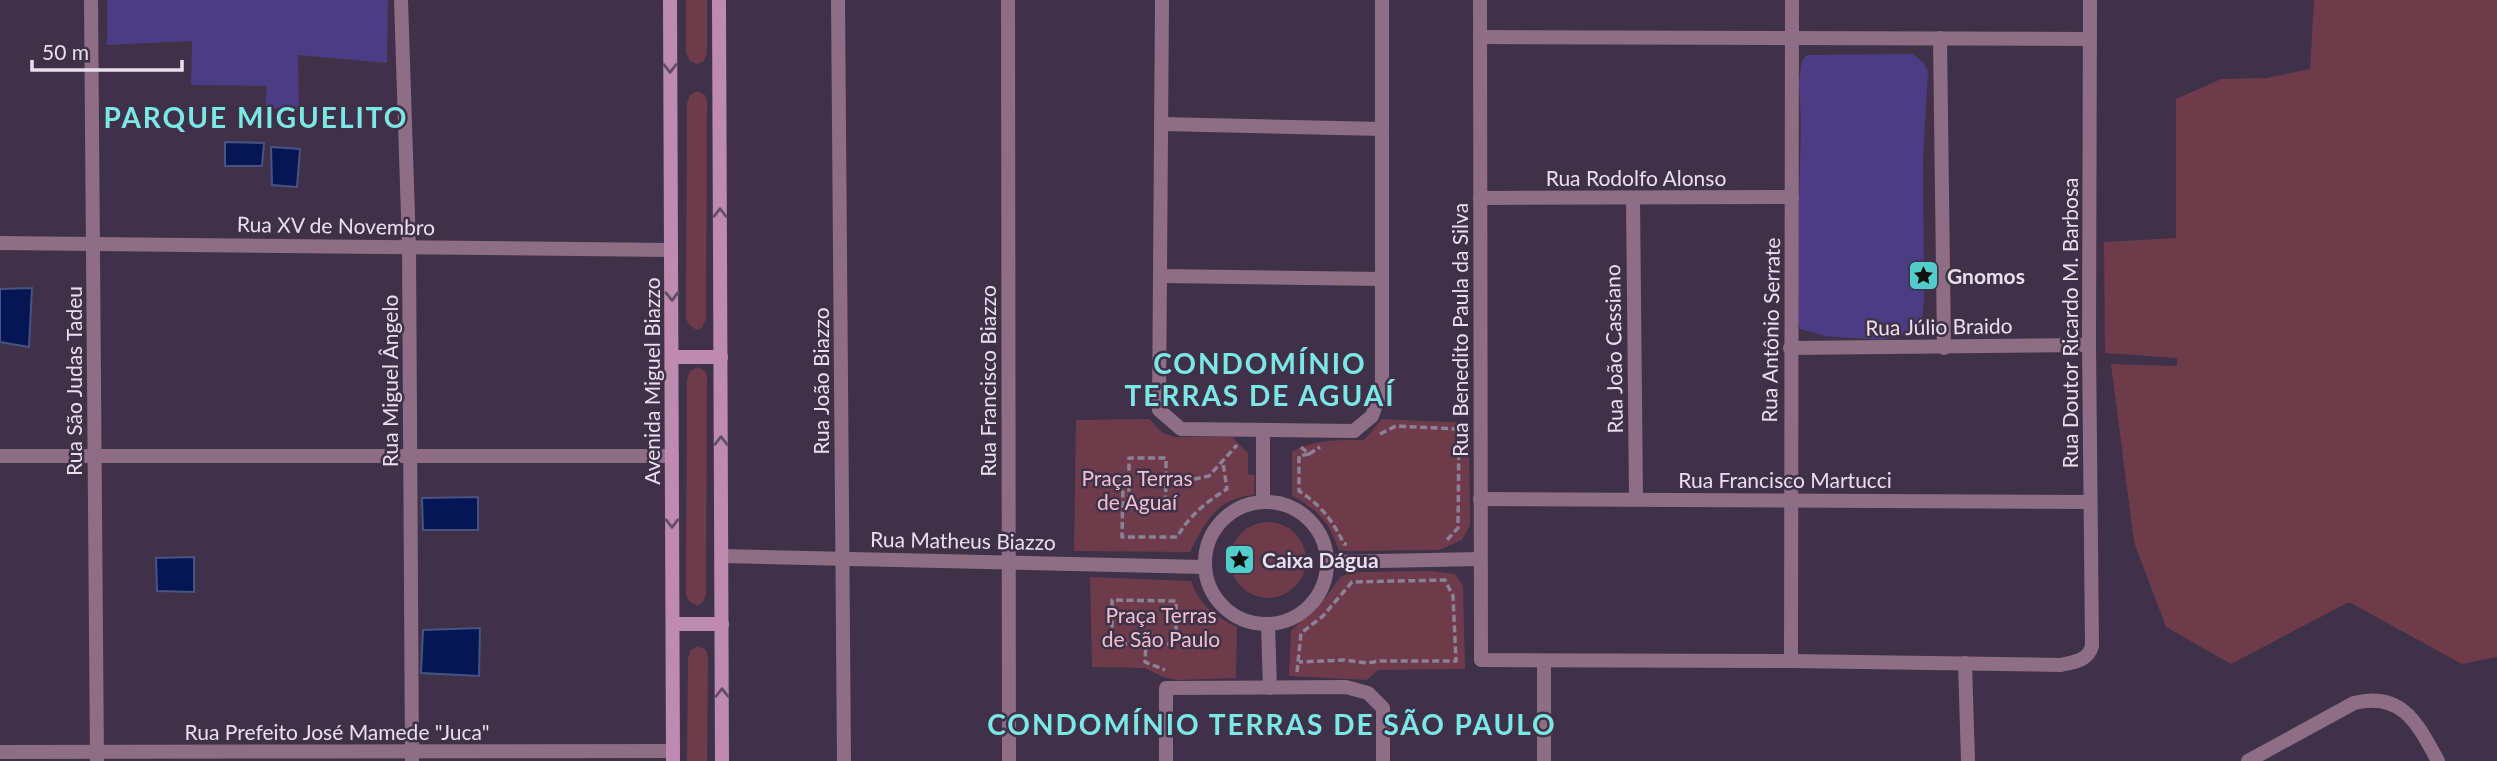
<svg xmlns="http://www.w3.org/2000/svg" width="2497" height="761" viewBox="0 0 2497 761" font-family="Lato,sans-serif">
	<rect width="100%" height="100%" fill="#3f3148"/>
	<g fill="#6e3b4b">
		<path d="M686,0H707V54L703,62L697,64L690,61L686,53Z"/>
		<path d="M2314,0H2497V657L2462,664L2349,602L2231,664L2166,627L2134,542L2111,364L2177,366V358L2105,353L2104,242L2176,238V99L2221,79L2267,78L2310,69Z"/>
		<path d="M698,91L705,95L707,102L706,319L702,328L697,330L690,326L686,319L687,103L690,95Z"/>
		<path d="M698,367L705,371L707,378L706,595L702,603L697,606L690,602L686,595L687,379L690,371Z"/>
		<path d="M1149,419L1163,433L1175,437H1232L1248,453V474L1255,475L1254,495C1217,498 1205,522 1190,552L1074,551L1076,420Z"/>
		<path d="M1382,419L1469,423L1470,525L1462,540L1439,550L1339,551C1329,522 1319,510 1292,496V452C1315,439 1339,440 1364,440Z"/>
		<circle cx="1268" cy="560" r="38"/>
		<path d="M1431,571L1455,574L1463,586L1465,669L1378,670L1367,680L1289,676L1291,631L1327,596L1340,577L1354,572Z"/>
		<path d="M1090,577L1191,581C1200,606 1215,616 1237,627L1236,678L1178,680L1163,677L1145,668L1092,667Z"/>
		<path d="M698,646L706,650L708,658L707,761H687L688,658L691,650Z"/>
	</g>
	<g fill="#051655" stroke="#495383" stroke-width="2">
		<path d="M225,142L264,143L262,166H225Z"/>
		<path d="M271,147L300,149L297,187L272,185Z"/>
		<path d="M32,288L29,347L0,342V289Z"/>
		<path d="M478,497V530H423L422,498Z"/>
		<path d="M194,557V592L157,591L156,558Z"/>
		<path d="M480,628L479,676L421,673L423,630Z"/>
	</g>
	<g fill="#4b3d84">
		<path d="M107,0H388L387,63L298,55L299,110L265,108L267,86L191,85L192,41L107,45Z"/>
		<path d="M1913,54L1924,63L1928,72L1923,157L1924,301L1921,324L1912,333L1882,340L1826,336L1800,329L1796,315L1801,124L1799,81L1802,61L1807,55Z"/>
	</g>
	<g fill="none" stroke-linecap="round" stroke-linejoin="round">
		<g stroke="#8d8194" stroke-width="3.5" stroke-dasharray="7 3.5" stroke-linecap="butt">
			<path d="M1380,434L1396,426L1459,429L1458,528L1446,541"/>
			<path d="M1301,447L1309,454L1320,447"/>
			<path d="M1309,454L1299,456V491C1321,505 1333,521 1344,544H1347"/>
			<path d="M1129,485L1123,486L1122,537H1177C1190,515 1205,503 1227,489L1223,463"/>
			<path d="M1166,485L1165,507H1129V458H1166V485L1209,476L1237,445"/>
			<path d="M1146,644H1176V601L1112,600V644H1146L1145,662L1165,670"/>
			<path d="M1297,672L1301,633L1323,616L1352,582L1445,580L1453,596L1456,661H1380L1367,663L1344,660L1299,662"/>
		</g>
		<g stroke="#8d6e84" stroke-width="14">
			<path d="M91,0L97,761"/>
			<path d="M401,0L409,247L412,761"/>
			<path d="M838,0L844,761"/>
			<path d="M1008,0L1009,761"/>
			<path d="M1162,0L1159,410L1181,429L1354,431L1372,416L1382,387V0"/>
			<path d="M1480,0L1481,660L1791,661L2061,665C2074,662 2088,661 2092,646L2089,345L2090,0"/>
			<path d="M1480,37L2090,39"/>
			<path d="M1940,38L1944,348"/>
			<path d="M1161,124L1382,129"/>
			<path d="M1480,198L1792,197"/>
			<path d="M1633,198L1636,499"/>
			<path d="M0,243L671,250"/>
			<path d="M1160,276L1382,279"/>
			<path d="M1790,348L2089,345"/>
			<path d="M1263,430V501"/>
			<path d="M0,456H672"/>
			<path d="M1480,499L2090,502"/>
			<circle cx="1266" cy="563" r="61"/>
			<path d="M722,556L1204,567"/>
			<path d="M1328,562L1480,559"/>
			<path d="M1268,625L1270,688"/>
			<path d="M1544,661V761"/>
			<path d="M1791,661L1792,0"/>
			<path d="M1965,663L1968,761"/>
			<path d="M0,752L673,751"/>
			<path d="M1166,761V688L1346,687L1368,693L1383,708V761"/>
			<path d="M2248,761L2354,703C2403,691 2418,725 2438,761"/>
		</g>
		<g stroke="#bd8baf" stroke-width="14">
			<path d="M670,0L673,761"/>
			<path d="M719,0L722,761"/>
			<path d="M673,357H721"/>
			<path d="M673,624H722"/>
		</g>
	</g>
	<defs><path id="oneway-chevron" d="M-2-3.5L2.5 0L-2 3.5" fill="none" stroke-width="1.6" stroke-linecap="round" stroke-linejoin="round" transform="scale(1.75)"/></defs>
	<g stroke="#654c67">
		<use href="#oneway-chevron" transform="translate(670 68) rotate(90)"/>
		<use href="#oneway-chevron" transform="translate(720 213) rotate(-90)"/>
		<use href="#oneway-chevron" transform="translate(672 296) rotate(89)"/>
		<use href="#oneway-chevron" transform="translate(721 441) rotate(-90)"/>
		<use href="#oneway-chevron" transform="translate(672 523) rotate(90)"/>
		<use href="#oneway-chevron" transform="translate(722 693) rotate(-90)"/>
	</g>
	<defs>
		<symbol id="sight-square" viewBox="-11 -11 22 22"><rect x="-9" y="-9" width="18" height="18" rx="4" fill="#53cdcb" stroke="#3f3148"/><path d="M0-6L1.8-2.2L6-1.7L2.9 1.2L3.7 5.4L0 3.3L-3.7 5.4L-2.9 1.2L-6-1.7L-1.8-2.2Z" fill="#111"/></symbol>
	</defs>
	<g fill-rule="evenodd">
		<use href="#sight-square" x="1906" y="258" width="35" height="35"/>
		<use href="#sight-square" x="1222" y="542" width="35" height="35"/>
	</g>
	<g text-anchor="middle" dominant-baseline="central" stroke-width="5" stroke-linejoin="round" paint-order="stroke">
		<g font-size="21" fill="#e9e0ee" stroke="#3f3148">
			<text x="1636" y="177">Rua Rodolfo Alonso</text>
			<text transform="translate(336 225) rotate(1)">Rua XV de Novembro</text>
			<text transform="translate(2069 323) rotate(-90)">Rua Doutor Ricardo M. Barbosa</text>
			<text transform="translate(1939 326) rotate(-1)">Rua Júlio Braido</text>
			<text transform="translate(1459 330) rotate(-90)">Rua Benedito Paula da Silva</text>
			<text transform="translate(1770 330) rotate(-89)">Rua Antônio Serrate</text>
			<text transform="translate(1613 349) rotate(-91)">Rua João Cassiano</text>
			<text transform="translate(73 381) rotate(-90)">Rua São Judas Tadeu</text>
			<text transform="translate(389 381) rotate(-90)">Rua Miguel Ângelo</text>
			<text transform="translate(651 381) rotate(-90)">Avenida Miguel Biazzo</text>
			<text transform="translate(820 381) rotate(-90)">Rua João Biazzo</text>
			<text transform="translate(987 381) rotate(-90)">Rua Francisco Biazzo</text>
			<text x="1785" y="479">Rua Francisco Martucci</text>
			<text transform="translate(963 540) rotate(1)">Rua Matheus Biazzo</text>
			<text x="337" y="731">Rua Prefeito José Mamede "Juca"</text>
		</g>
		<g font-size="21" font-weight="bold" fill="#e9e0ee" stroke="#3f3148" text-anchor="start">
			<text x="1947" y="275">Gnomos</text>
			<text x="1262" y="559">Caixa Dágua</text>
		</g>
		<g font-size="21" fill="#f0c0cd" stroke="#3f3148">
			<text x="1137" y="477">Praça Terras<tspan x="1137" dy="24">de Aguaí</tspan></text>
			<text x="1161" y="614">Praça Terras<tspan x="1161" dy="24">de São Paulo</tspan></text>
		</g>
		<g font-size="28" font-weight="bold" letter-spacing="2" fill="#7ce8e6" stroke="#3f3148">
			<text x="256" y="117">PARQUE MIGUELITO</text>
			<text x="1260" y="363">CONDOMÍNIO<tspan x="1260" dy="32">TERRAS DE AGUAÍ</tspan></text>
			<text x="1272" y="724">CONDOMÍNIO TERRAS DE SÃO PAULO</text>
		</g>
	</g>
	<path d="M32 60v10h150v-10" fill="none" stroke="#e9e0ee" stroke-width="3.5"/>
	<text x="42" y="60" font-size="21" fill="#e9e0ee" stroke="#3f3148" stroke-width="5" paint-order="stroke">50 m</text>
</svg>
